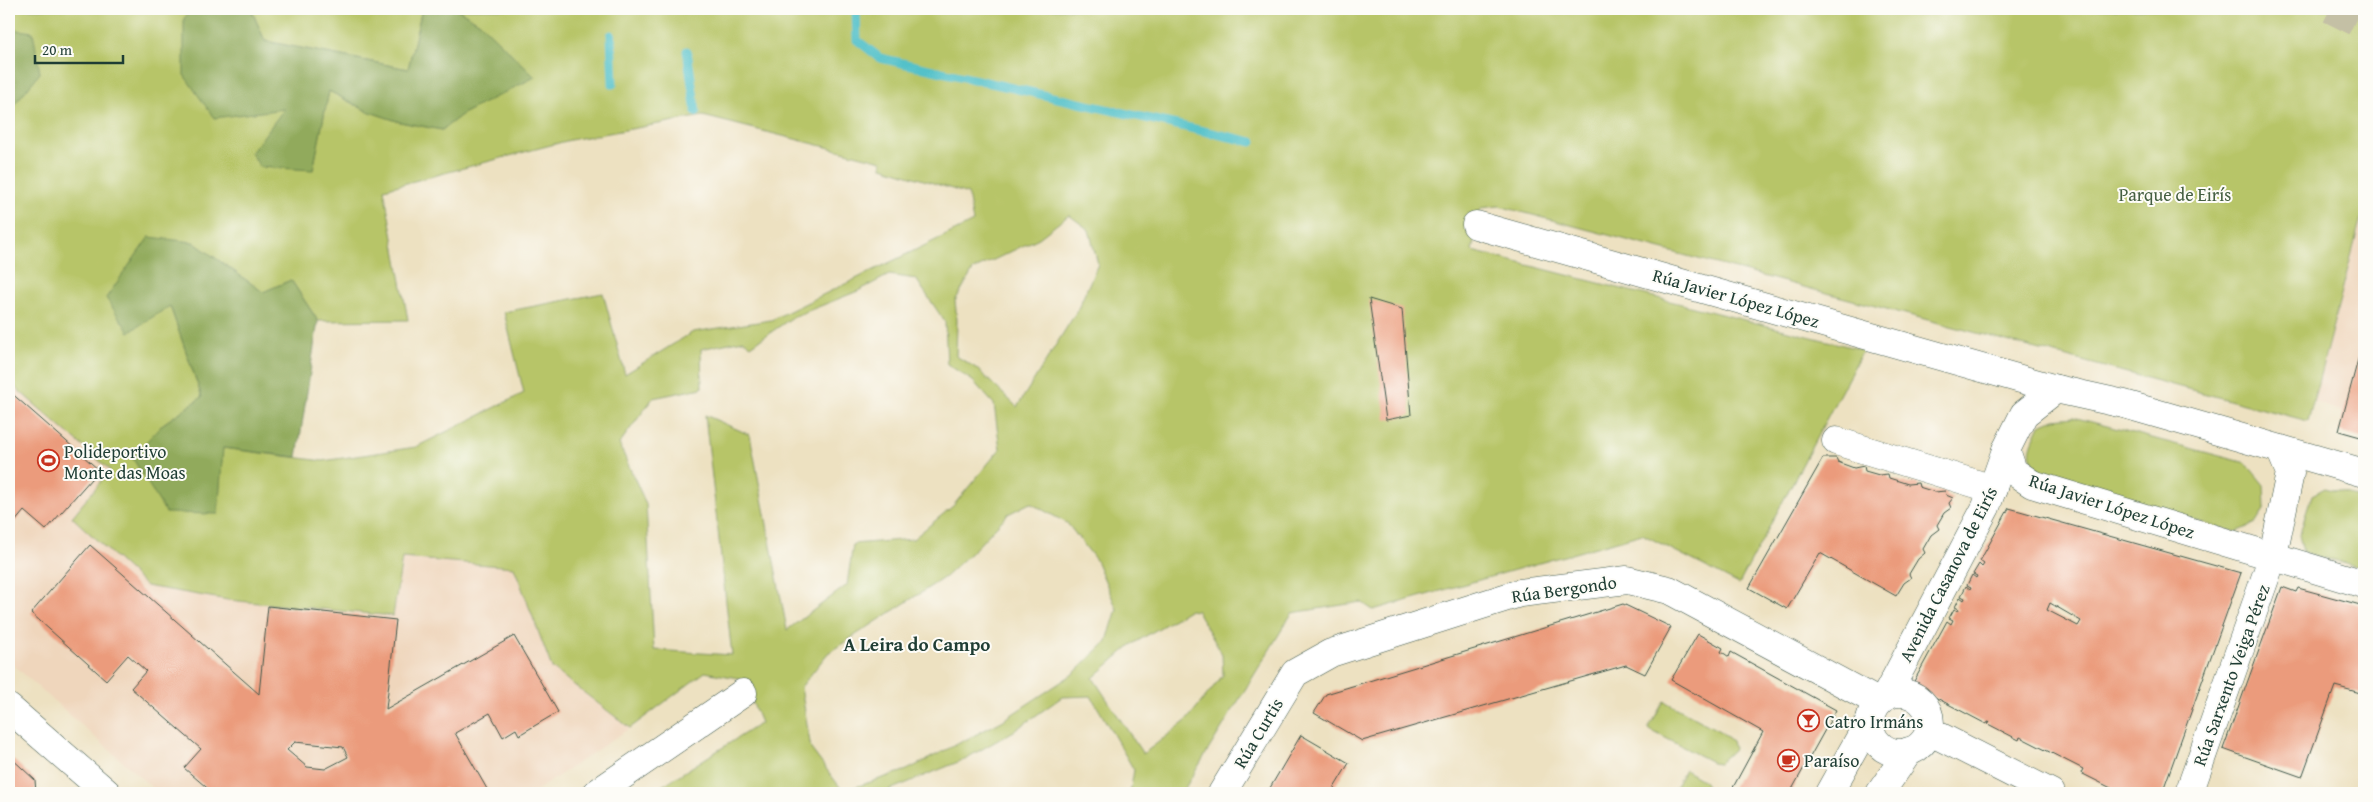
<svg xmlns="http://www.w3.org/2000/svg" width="2373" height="802" viewBox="0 0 2373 802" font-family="'Gentium Book Plus',serif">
	<rect width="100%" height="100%" fill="#fdfcf7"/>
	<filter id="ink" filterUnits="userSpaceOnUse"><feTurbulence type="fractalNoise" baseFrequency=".02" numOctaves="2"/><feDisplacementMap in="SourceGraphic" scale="10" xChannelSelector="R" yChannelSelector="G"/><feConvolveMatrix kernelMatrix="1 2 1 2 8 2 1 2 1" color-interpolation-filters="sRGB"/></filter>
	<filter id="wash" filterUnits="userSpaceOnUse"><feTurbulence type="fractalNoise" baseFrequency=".0096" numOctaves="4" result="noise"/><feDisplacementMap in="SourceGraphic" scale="20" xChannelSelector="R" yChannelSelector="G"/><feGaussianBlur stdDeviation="1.12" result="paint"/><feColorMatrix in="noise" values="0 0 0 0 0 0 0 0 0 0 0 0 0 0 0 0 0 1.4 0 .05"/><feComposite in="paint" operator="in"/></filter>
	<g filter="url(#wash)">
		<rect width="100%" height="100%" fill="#ede1c1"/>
		<g fill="#efd6bc">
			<path d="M2364,207V438L2339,431L2343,412L2312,401Z"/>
			<path d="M9,382L110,470L228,600L393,616L402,558L514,567L553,668L630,728L533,793H158L9,661Z"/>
		</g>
		<g fill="#b7c568" stroke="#6b814e" fill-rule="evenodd">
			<path d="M9,9H193L184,18L285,108L313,170L329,91L367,111L400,122L442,130L464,113L534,77L480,23L457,9H2364V207L2308,421L1499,206L1481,208L1472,251L1863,350L1739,584L1642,534L1373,610L1361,602L1292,613L1182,793H1130L1134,770L1091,696L1062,697L1014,731L963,760L882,793H651L761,723L743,679L705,672L630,728L552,668L514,567L402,558L393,616L228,600L146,586L72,517L110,470L9,382ZM703,116L882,161V167L968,194L973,222L771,320L693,332L625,374L603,293L504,312L524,393L416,447L323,461L222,448L218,514L163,424L202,397L170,306L193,242L263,292L291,280L318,321L408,320L384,189L570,140ZM1069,215L1089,230L1098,264L1077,311L1017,407L976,368L956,356L957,320L955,301L973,270L1039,238ZM889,275L916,279L945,322L947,364L973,381L994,404L1000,449L953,506L913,539L853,544L847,585L787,630L750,435L705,415L732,655L654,650L646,504L619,444L653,398L702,388L701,349L743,340L751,346L793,317L858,291ZM1030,503L1067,523L1096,560L1117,609L1107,641L1073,674L1002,721L907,770L843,791L811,749L801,687L828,653L945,577L977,547L1008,514ZM1189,610L1197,611L1222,654L1223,675L1186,721L1143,754L1093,678L1131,645Z"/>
			<path d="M251,9H422L408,69L265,41Z"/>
			<path d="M2073,417L2246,463L2264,485L2265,508L2256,523L2236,532L2047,479C2025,456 2027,453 2040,425L2055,419Z"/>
			<path d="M2325,488L2364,498V569L2303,552L2299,535L2312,495Z"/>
			<path d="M1664,701L1721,732L1732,741L1734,749L1719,763L1712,762L1648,729Z"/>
			<path d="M1685,770L1704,781L1709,789L1707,793H1672Z"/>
		</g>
		<g fill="#91aa5c" stroke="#587448">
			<path d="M193,9H251L265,41L408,69L422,9H457L480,23L535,77L464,113L442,130L400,122L367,111L329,91L313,170L260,167L251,153L284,109L214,118L184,75V18Z"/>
			<path d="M9,29L33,32L40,73L9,111Z"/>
			<path d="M149,237L193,242L263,292L291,280L318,321L297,457L223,448L218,514L166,513L132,457L163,424L202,397L170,306L129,332L106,298Z"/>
		</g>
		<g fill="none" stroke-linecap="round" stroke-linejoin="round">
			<g stroke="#53c1c9" stroke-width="9">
				<path d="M856,9L857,40L880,58L1252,142"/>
				<path d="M611,35L613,84"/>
				<path d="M687,51L696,112"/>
			</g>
		</g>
		<g id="blocks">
			<g fill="#eb9b7b" fill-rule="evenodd">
				<path d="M1369,299L1402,309L1411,415L1386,420Z"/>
				<path d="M2364,337V438L2339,431Z"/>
				<path d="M9,391L99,470L46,530L24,511L9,529Z"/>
				<path d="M1823,458H1836L1838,462L1843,464L1854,468L1864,466L1865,471L1879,475L1888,474L1889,478L1908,484L1918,483L1919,487L1935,492L1945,491L1946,495L1953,498L1949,503L1951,508L1944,513L1937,525L1939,529L1931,535L1923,549L1925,553L1918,559L1909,574L1911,578L1904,583L1896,596L1820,553L1787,609L1749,588Z"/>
				<path d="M2009,508L2241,573L2162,793H2121L2081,773L2083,769L2020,737L2019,740L1988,724L1990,721L1986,724L1912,685L1947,621L1951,624L1953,620L1949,618L1954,609L1958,611L1959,609L1955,607L1960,597L1964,600L1965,598L1961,596L1966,586L1970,589L1971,587L1967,585L1972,575L1976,578L1977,576L1973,574L1979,564L1982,567L1984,564L1980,561ZM2050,603L2081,621L2078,626L2047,610Z"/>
				<path d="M90,545L259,694L268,606L396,620L386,709L514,636L558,712L519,735L516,729L503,737L490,713L455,733L487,789L479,793H448L445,788L435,793H213L184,768L201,749L131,688L146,671L128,655L106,680L31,613ZM295,742L343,747L348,757L325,769L307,767L287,750Z"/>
				<path d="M2282,587L2296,592L2298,588L2364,606V694L2335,686L2302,777L2223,749Z"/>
				<path d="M1623,604L1671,627L1645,674L1626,665L1362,741L1314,713L1326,694Z"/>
				<path d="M1698,634L1723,648L1721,652L1725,654L1729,657L1731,652L1836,710L1790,793H1730L1763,732L1671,680Z"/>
				<path d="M1301,735L1349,763L1331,793H1267Z"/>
				<path d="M9,756L35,780L36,793H9Z"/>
			</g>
		</g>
	</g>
	<g filter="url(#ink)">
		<use href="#blocks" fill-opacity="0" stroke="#3e5649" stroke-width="1"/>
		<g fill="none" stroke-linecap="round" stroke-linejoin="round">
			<path stroke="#c4c0a5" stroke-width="28" stroke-dasharray="28 14" stroke-linecap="butt" d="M2330,9L2364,26"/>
			<defs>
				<g id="minor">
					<path d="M1476,225L2056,389"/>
					<path d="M1836,441L1993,489"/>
					<path d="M2006,450L2013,471L2032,484L2364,584"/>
					<circle cx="1900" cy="723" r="30"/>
					<path d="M1886,696L1986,507L2006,450L2024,414L2056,389L2124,404L2364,473"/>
					<path d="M9,708L107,793"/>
					<path d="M1929,731L2051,793"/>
					<path d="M597,793L743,693"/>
					<path d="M1222,793L1295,673L1331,653L1520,593L1627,580L1669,590L1878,702"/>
					<path d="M1829,793L1870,720"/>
					<path d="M1880,793L1909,751"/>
					<path d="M2189,793L2273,556L2290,473L2280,449"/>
				</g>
			</defs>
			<use href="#minor" stroke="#3e5649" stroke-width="29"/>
			<use href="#minor" stroke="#fff" stroke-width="28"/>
		</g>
	</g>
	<defs>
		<symbol id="stadium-ring" viewBox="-11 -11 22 22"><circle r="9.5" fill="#fdfcf7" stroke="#c8321e" stroke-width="1.5"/><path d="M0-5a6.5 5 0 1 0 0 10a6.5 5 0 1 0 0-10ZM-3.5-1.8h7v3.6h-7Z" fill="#c8321e"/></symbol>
		<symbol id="bar-ring" viewBox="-11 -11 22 22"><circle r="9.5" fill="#fdfcf7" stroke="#c8321e" stroke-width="1.5"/><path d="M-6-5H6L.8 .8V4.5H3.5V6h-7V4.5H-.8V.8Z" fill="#c8321e"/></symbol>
		<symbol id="cafe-ring" viewBox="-11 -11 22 22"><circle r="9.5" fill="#fdfcf7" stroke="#c8321e" stroke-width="1.5"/><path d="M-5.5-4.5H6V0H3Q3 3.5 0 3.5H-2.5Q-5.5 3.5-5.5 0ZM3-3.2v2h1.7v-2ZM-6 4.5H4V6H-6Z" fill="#c8321e"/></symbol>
	</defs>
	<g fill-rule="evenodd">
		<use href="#stadium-ring" x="36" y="448" width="25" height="25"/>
		<use href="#bar-ring" x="1796" y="708" width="25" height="25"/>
		<use href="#cafe-ring" x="1776" y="748" width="25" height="25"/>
	</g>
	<g text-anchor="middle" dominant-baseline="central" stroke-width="4" stroke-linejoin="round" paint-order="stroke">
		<g font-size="18" fill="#455f41" stroke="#fdfcf7">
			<text x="2175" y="194">Parque de Eirís</text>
		</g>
		<g font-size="18" fill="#1f3d34" stroke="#fdfcf7">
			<text transform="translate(1736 298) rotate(16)">Rúa Javier López López</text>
			<text transform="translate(2112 506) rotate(18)">Rúa Javier López López</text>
			<text transform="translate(1948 574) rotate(-63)">Avenida Casanova de Eirís</text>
			<text transform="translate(1564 589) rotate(-8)">Rúa Bergondo</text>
			<text transform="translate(2231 675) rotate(-70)">Rúa Sarxento Veiga Pérez</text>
			<text transform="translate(1258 733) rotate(-59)">Rúa Curtis</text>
		</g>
		<g font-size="18" fill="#1f3d34" stroke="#fdfcf7" text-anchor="start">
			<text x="64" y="451">Polideportivo<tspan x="64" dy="21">Monte das Moas</tspan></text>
			<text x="1825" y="721">Catro Irmáns</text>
			<text x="1804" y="760">Paraíso</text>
		</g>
		<g font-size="19" font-weight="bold" fill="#1f3d34" stroke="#fdfcf7">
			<text x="917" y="644">A Leira do Campo</text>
		</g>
	</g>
	<rect width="2373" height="802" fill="none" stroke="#fdfcf7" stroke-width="30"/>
	<path d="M35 55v8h88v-8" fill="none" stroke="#1f3d34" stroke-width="2.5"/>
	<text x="42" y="55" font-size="15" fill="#1f3d34" stroke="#fdfcf7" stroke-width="4" paint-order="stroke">20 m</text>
</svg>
